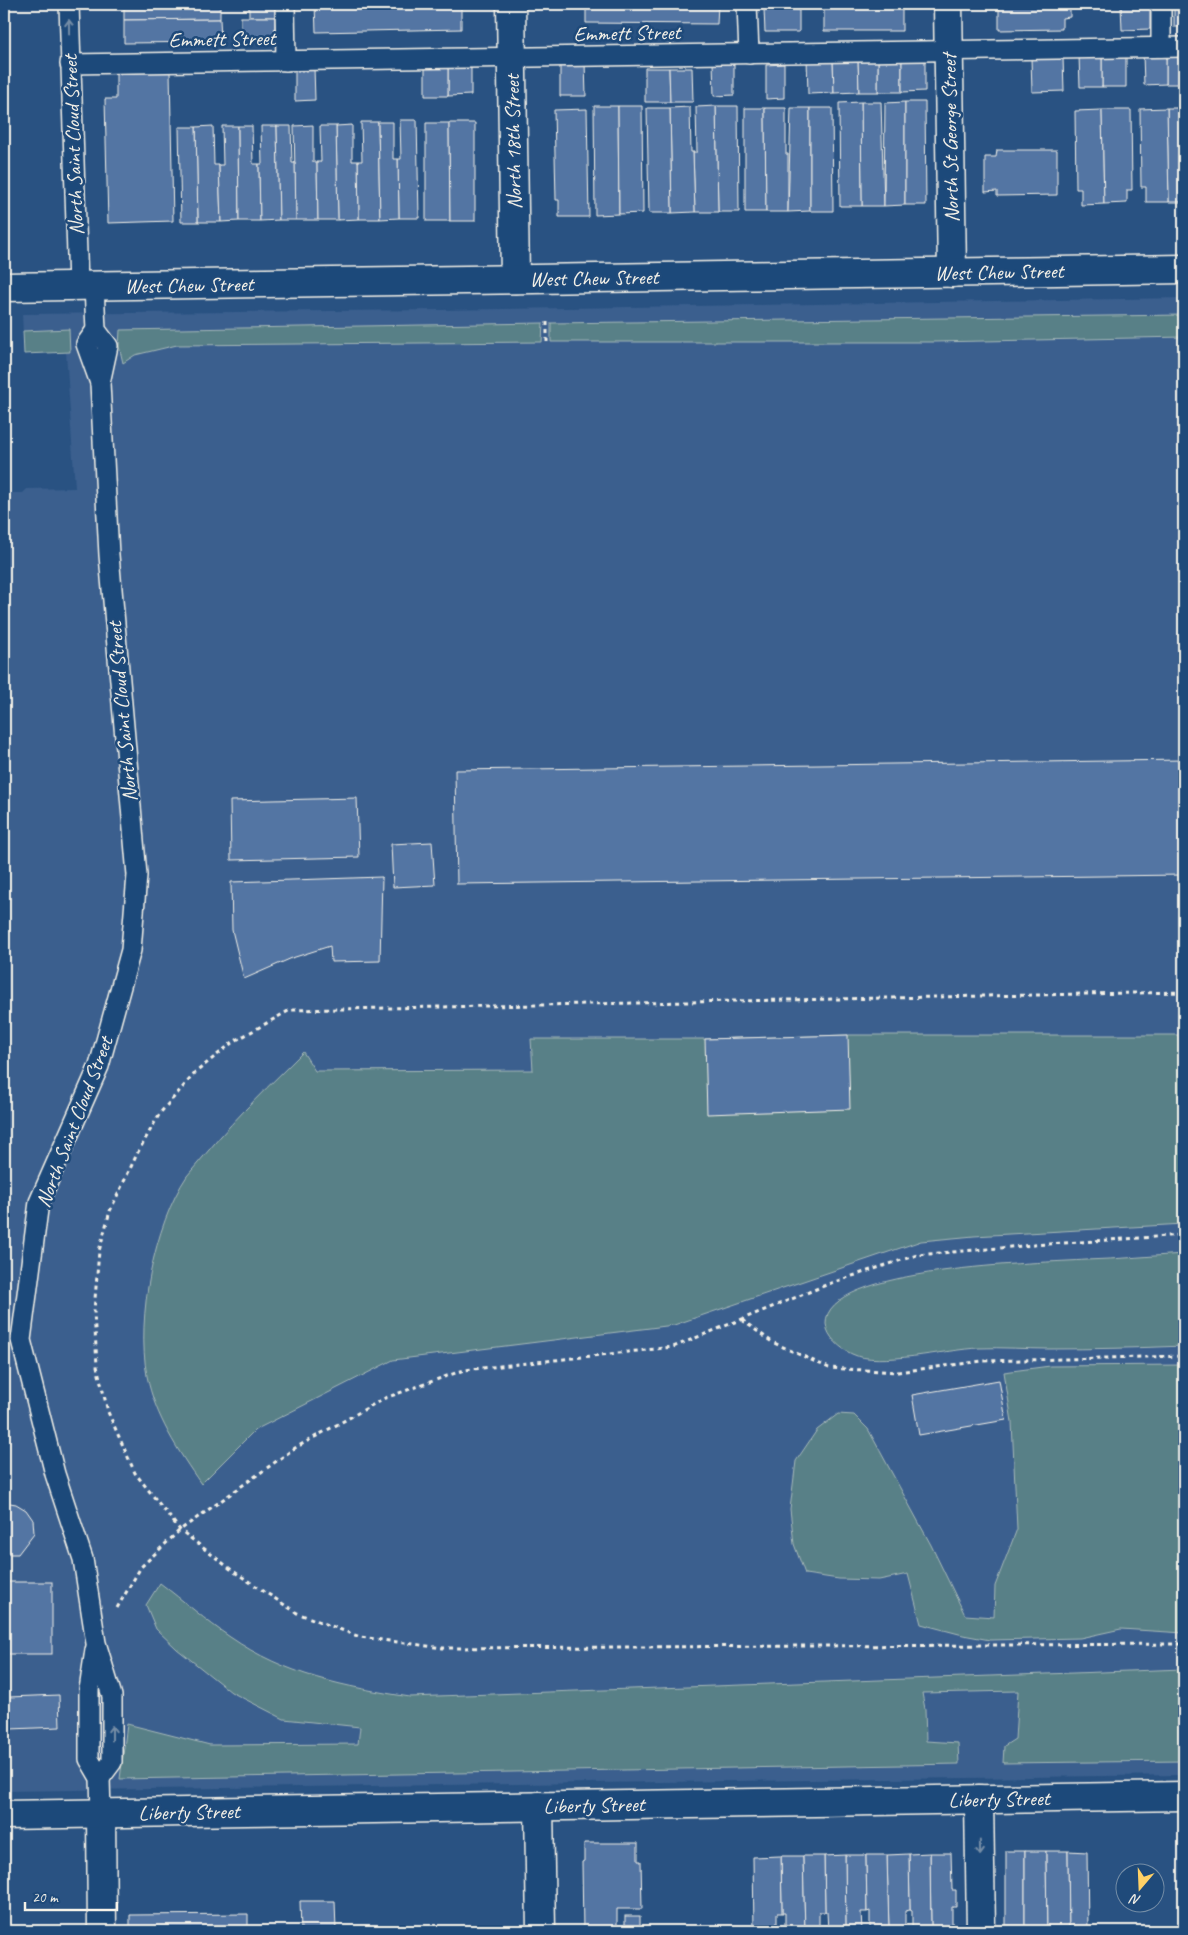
<svg xmlns="http://www.w3.org/2000/svg" width="1188" height="1935" viewBox="0 0 1188 1935" font-family="Caveat,sans-serif">
	<rect width="100%" height="100%" fill="#295282"/>
	<filter id="ink" filterUnits="userSpaceOnUse"><feTurbulence type="fractalNoise" baseFrequency=".02" numOctaves="2"/><feDisplacementMap in="SourceGraphic" scale="10" xChannelSelector="R" yChannelSelector="G"/><feConvolveMatrix kernelMatrix="1 2 1 2 8 2 1 2 1" color-interpolation-filters="sRGB"/></filter>
	<g filter="url(#ink)">
		<path fill="#3a5f8e" d="M1184,298V1775L4,1791V493H23L27,489L75,488L66,352L24,354L22,314L441,310Z"/>
		<g fill="#588087" stroke="#a6b8b8">
			<path d="M1184,315V337L934,342H551V323Z"/>
			<path d="M543,323L542,342L177,345L135,355L123,363L119,346L120,330Z"/>
			<path d="M69,329L70,352L24,354L23,331Z"/>
			<path d="M848,1035H1184V1224L974,1236L921,1241L674,1325L393,1360L255,1430L201,1484C178,1451 155,1416 147,1376C136,1318 154,1225 187,1176C194,1167 202,1159 209,1150C238,1115 271,1084 303,1052L315,1071L533,1070L531,1039H705Z"/>
			<path d="M1184,1254V1346C1139,1348 1093,1349 1048,1349C1025,1349 1002,1347 979,1348C948,1349 878,1367 852,1354C841,1349 827,1337 826,1324C823,1266 1045,1263 1086,1260C1119,1259 1151,1256 1184,1254Z"/>
			<path d="M1184,1365V1633L1121,1629L1080,1638L990,1640L963,1635L921,1624L908,1574L879,1580L839,1579L805,1574L794,1544L790,1509L796,1461L817,1430L838,1414L854,1415L868,1429L931,1545L965,1615L994,1617L995,1586L1017,1529L1012,1422L1004,1372L1050,1366Z"/>
			<path d="M160,1583C184,1601 206,1621 230,1637C285,1675 345,1687 410,1697L1184,1669V1761L1003,1763L1004,1746L1015,1739L1018,1691L922,1693L925,1709L926,1741L958,1743L959,1764L120,1779L127,1724L210,1745L358,1744L360,1727L284,1719L231,1692L177,1649L156,1629L146,1605Z"/>
		</g>
		<g fill="#5375a3" stroke="#f4f1e8">
			<path d="M124,4H220V19L124,20Z"/>
			<rect x="249" y="4" width="30" height="13"/>
			<path d="M315,4H461V29L316,32Z"/>
			<path d="M574,4H718L717,24L586,23V6H574Z"/>
			<rect x="764" y="4" width="31" height="5"/>
			<path d="M824,4H902V5Z"/>
			<path d="M824,4L902,5V31H824Z"/>
			<path d="M999,4H1061V6H1070V17L1062,18V29L999,30Z"/>
			<rect x="1174" y="4" width="10" height="23"/>
			<path d="M1121,5H1150V29L1122,30Z"/>
			<path d="M764,9L799,10V32H765Z"/>
			<rect x="241" y="17" width="34" height="22"/>
			<path d="M220,19L221,42L124,43V20Z"/>
			<rect x="1166" y="53" width="18" height="31"/>
			<path d="M1166,53V84L1144,85L1143,54Z"/>
			<path d="M1126,54V87H1102V55Z"/>
			<path d="M1079,55H1102V87H1080Z"/>
			<path d="M902,56V92H878V57Z"/>
			<path d="M902,56H925V91L902,92Z"/>
			<path d="M833,57L834,93L808,94L807,58Z"/>
			<path d="M833,57H858L859,92L834,93Z"/>
			<path d="M858,57H878V92H859Z"/>
			<path d="M1031,58H1063L1064,91L1032,92Z"/>
			<path d="M713,62H734V95L714,96Z"/>
			<path d="M560,63H585L586,96H560Z"/>
			<path d="M784,64V98L766,99V65Z"/>
			<path d="M448,66H471V95L448,96Z"/>
			<path d="M448,66V96H425V67Z"/>
			<path d="M295,68H314L315,100L295,101Z"/>
			<path d="M645,68H669L670,102H645Z"/>
			<path d="M669,68H692L693,102H670Z"/>
			<path d="M170,72L173,221L108,223L105,99H116V73Z"/>
			<path d="M861,102H881L884,206H862Z"/>
			<path d="M861,102L862,206H840L839,103Z"/>
			<path d="M905,102V205L884,206L885,103Z"/>
			<path d="M905,102H925L926,205H905Z"/>
			<path d="M594,106H618L619,214L595,215Z"/>
			<path d="M618,106H642L643,213L619,214Z"/>
			<path d="M716,106H738L739,212H718Z"/>
			<path d="M716,106L718,212H695L693,152H697L696,107Z"/>
			<path d="M690,107L691,152H693L695,212L672,213L670,108Z"/>
			<path d="M647,108H670L672,213H649Z"/>
			<path d="M745,108H765L766,212H745Z"/>
			<path d="M765,108H786V154H788V212H766Z"/>
			<path d="M791,108H810V211L788,212Z"/>
			<path d="M810,108H832L833,211H810Z"/>
			<path d="M1167,108H1184V202H1169Z"/>
			<path d="M1167,108L1169,202H1146V187H1141L1140,109Z"/>
			<path d="M587,109L589,217H559V200H556L554,110Z"/>
			<path d="M1102,110L1104,204L1081,205V189H1076L1075,111Z"/>
			<path d="M1102,110H1131L1132,190H1127V203L1104,204Z"/>
			<path d="M400,120H417L419,218H399L398,159H401Z"/>
			<path d="M361,122H378L380,219H359L358,161H362Z"/>
			<path d="M378,122H393V159H398L399,218L380,219Z"/>
			<path d="M426,123H449L450,221H426Z"/>
			<path d="M449,123H475V221H450Z"/>
			<path d="M313,125V162H317L318,220H296L294,126Z"/>
			<path d="M352,125V161H358L359,219L338,220L336,126Z"/>
			<path d="M213,126L214,165H219L221,222H198L196,127Z"/>
			<path d="M222,126H238L239,221L221,222L219,165H223Z"/>
			<path d="M238,126H252L253,164H259L260,221H239Z"/>
			<path d="M261,126H277L279,220L260,221L259,164H262Z"/>
			<path d="M277,126H291L292,163H295L296,220H279Z"/>
			<path d="M320,126H336L338,220H318L317,162H321Z"/>
			<path d="M179,127H196L198,222H181Z"/>
			<path d="M997,150H1057V195L997,196V191L985,192V157H996Z"/>
			<path d="M1184,760V875L457,884L455,770Z"/>
			<path d="M357,798L359,857L231,860L230,801Z"/>
			<path d="M432,842L435,885L393,887L391,844Z"/>
			<path d="M382,877L380,961L331,962L330,946L292,958L244,979L232,930L231,882Z"/>
			<path d="M848,1035L850,1109L707,1114L705,1039Z"/>
			<path d="M999,1380L1006,1420L919,1435L912,1395Z"/>
			<path d="M4,1502L16,1504L26,1510L33,1520L34,1533L18,1554H4Z"/>
			<rect x="4" y="1582" width="48" height="72"/>
			<path d="M59,1695L60,1727L10,1729L9,1697Z"/>
			<path d="M584,1843H638V1861H641L642,1909H617V1931H583L582,1862L584,1861Z"/>
			<rect x="1006" y="1851" width="19" height="75"/>
			<path d="M1025,1851H1046L1047,1931H1025Z"/>
			<path d="M1046,1851H1068L1069,1931H1047Z"/>
			<path d="M1068,1851L1087,1852L1088,1931H1069Z"/>
			<path d="M930,1853H951L952,1890H956V1907H952V1931H931Z"/>
			<path d="M930,1853L931,1931H912V1911L910,1910L909,1854Z"/>
			<path d="M909,1854L910,1910L905,1911V1931H889L887,1855Z"/>
			<path d="M845,1855H866L867,1912H861L862,1931H846Z"/>
			<path d="M845,1855L846,1931H828L827,1912H825L824,1856Z"/>
			<path d="M866,1855H887L889,1931H870V1911L867,1912Z"/>
			<path d="M781,1856H803L805,1931H785V1913H782Z"/>
			<path d="M781,1856L782,1913H777V1931H754L753,1857Z"/>
			<path d="M803,1856H824L825,1912H819V1931H805Z"/>
			<path d="M300,1901H335L336,1931H301Z"/>
			<path d="M248,1914V1931H130V1915Z"/>
			<rect x="625" y="1916" width="15" height="15"/>
		</g>
		<g fill="none" stroke-linecap="round" stroke-linejoin="round">
			<defs>
				<g id="lane">
					<path d="M69,4L78,286"/>
					<path d="M285,4L286,61"/>
					<path d="M747,4L749,54"/>
					<path d="M1161,4V47"/>
					<path d="M70,64L1184,47"/>
					<path d="M94,286L96,330L108,346L100,383L109,555L137,875L131,950L99,1066L39,1202L21,1340L55,1474L83,1559L96,1643L112,1696V1762L100,1778"/>
					<path d="M96,330L86,344L100,383"/>
					<path d="M95,1650L89,1690V1759L100,1778L101,1813"/>
				</g>
				<g id="street">
					<path d="M511,4L515,279"/>
					<path d="M948,4L952,273"/>
					<path d="M979,1799L981,1931"/>
					<path d="M539,1806L541,1931"/>
					<path d="M101,1813L102,1931"/>
					<path d="M4,1815L1184,1796"/>
				</g>
				<path id="secondary" d="M4,287L1184,269"/>
			</defs>
			<use href="#lane" stroke="#f4f1e8" stroke-width="22"/>
			<use href="#street" stroke="#f4f1e8" stroke-width="31"/>
			<use href="#secondary" stroke="#f4f1e8" stroke-width="31"/>
			<g stroke="#f4f1e8" stroke-width="3" stroke-dasharray="4 4" stroke-linecap="butt">
				<path d="M547,342V319"/>
				<path d="M1184,992L290,1010L233,1042L196,1072L160,1113L138,1152L110,1211L99,1251L94,1311L97,1366L108,1412L135,1473L180,1530L233,1571L297,1613L360,1637L443,1648L1184,1644"/>
				<path d="M742,1320L772,1342L829,1368L898,1372L983,1361L1184,1356"/>
				<path d="M117,1608L141,1567L180,1530L295,1448L385,1398L464,1370L673,1347L831,1283L917,1255L1034,1245L1184,1235"/>
			</g>
			<use href="#lane" stroke="#1f4a7a" stroke-width="19"/>
			<use href="#street" stroke="#1f4a7a" stroke-width="28"/>
			<use href="#secondary" stroke="#1f4a7a" stroke-width="28"/>
		</g>
		<defs><path id="oneway-shaft" d="M-6 0H5M1.5-3L5.5 0L1.5 3" fill="none" stroke-width="1.6" stroke-linecap="round" stroke-linejoin="round" transform="scale(1.25)"/></defs>
		<g stroke="#748da6">
			<use href="#oneway-shaft" transform="translate(69 27) rotate(-91)"/>
			<use href="#oneway-shaft" transform="translate(112 1733) rotate(-90)"/>
			<use href="#oneway-shaft" transform="translate(980 1848) rotate(89)"/>
		</g>
	</g>
	<g text-anchor="middle" dominant-baseline="central" stroke-width="5" stroke-linejoin="round" paint-order="stroke">
		<g font-size="21" fill="#f4f1e8" stroke="#1f4a7a">
			<text transform="translate(627 33) rotate(-1)">Emmett Street</text>
			<text transform="translate(222 39) rotate(-1)">Emmett Street</text>
			<text transform="translate(950 138) rotate(-91)">North St George Street</text>
			<text transform="translate(513 142) rotate(-91)">North 18th Street</text>
			<text transform="translate(73 145) rotate(-92)">North Saint Cloud Street</text>
			<text transform="translate(999 272) rotate(-1)">West Chew Street</text>
			<text transform="translate(594 278) rotate(-1)">West Chew Street</text>
			<text transform="translate(189 285) rotate(-1)">West Chew Street</text>
			<text transform="translate(122 712) rotate(-95)">North Saint Cloud Street</text>
			<text transform="translate(74 1122) rotate(-69)">North Saint Cloud Street</text>
			<text transform="translate(999 1799) rotate(-1)">Liberty Street</text>
			<text transform="translate(594 1805) rotate(-1)">Liberty Street</text>
			<text transform="translate(189 1812) rotate(-1)">Liberty Street</text>
		</g>
	</g>
	<rect width="1188" height="1935" fill="none" stroke="#1f4a7a" stroke-width="20"/>
	<rect x="10" y="10" width="1168" height="1915" fill="none" stroke="#f4f1e8" stroke-width="2" filter="url(#ink)"/>
	<g transform="translate(1140 1888) rotate(199)"><circle r="24" fill="#1f4a7a" stroke="#748da6"/>
	<path d="M0-4L9 19L0 12L-9 19Z" fill="#ffd166"/>
	<text y="-8" font-size="14" font-weight="bold" text-anchor="middle" fill="#f4f1e8">N</text>
	</g>
	<path d="M25 1902v8h92v-8" fill="none" stroke="#f4f1e8" stroke-width="2.5"/>
	<text x="32" y="1902" font-size="15" fill="#f4f1e8" stroke="#1f4a7a" stroke-width="4" paint-order="stroke">20 m</text>
</svg>
